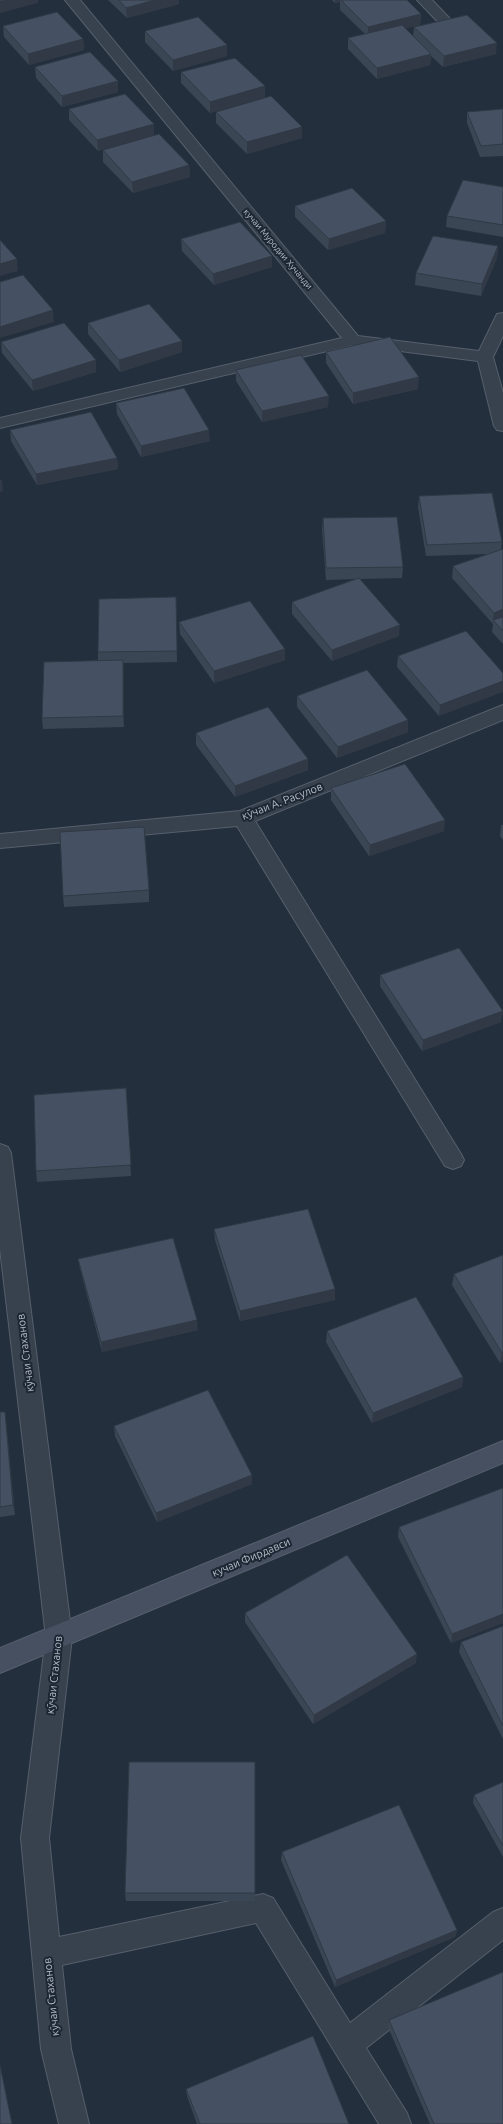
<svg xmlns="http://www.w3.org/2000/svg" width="503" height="2124" viewBox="0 0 503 2124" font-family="Ubuntu,sans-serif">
	<rect width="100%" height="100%" fill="#242f3e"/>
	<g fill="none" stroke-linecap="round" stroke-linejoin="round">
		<defs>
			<g id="street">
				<path d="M65,0H80L358,336L479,351L495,318L497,314L503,313V336L493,357L503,393V431L497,430L494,426L478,361L353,345L0,428V418L342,338Z"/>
				<path d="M417,0H432L453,22L451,25H441Z"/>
				<path d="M503,705V720L255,821L461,1154L464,1160L461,1166L453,1169L445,1166L237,826L0,848V834L240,811Z"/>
				<path d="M0,1144L8,1147L11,1153L72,1637L49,1838L59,1937L263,1894L273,1898L350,2023L493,1912L503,1908V1940L366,2048L407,2113L411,2124H379L256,1923L62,1965L71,2049L89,2124H59L41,2049L21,1838L46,1637L0,1249Z"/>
			</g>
			<path id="secondary" d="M503,1441V1463L0,1673V1648Z"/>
		</defs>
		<use href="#street" stroke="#565f6c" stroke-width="2"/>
		<use href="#secondary" stroke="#565f6c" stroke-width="2"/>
		<use href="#street" fill="#38414e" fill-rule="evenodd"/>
		<use href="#secondary" fill="#465061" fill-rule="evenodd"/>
	</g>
	<g fill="#3b4654">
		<path d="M108,0H179V4L127,18Z"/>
		<path d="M332,0H407L421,14L420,25L405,28L413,37L414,27L496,54L443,67L431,56L430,65L377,79L348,49V38L365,34L340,10V2L335,3Z"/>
		<path d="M3,26L83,39L84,50L29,65L4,37Z"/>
		<path d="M145,31L227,56L173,71L145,42Z"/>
		<path d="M35,67L118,81V92L62,107L36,78Z"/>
		<path d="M181,72L265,97L210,113L181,83Z"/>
		<path d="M69,109L154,124V135L98,151L69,120Z"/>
		<path d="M503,109V156L480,157L467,123V112Z"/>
		<path d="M216,112L302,138L247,154L216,123Z"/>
		<path d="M103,150L189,165L190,177L133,193L103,162Z"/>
		<path d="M503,187V237L446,227L447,216Z"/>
		<path d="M295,206L386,221L385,233L328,250L295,217Z"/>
		<path d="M181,239L272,256V267L214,285L182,251Z"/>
		<path d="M498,246L497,258L481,296L415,285L416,273Z"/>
		<path d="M88,323L182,341V352L120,372L88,334Z"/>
		<path d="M1,342L96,372L33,391L2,353Z"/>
		<path d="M326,352L418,389L353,404L326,363Z"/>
		<path d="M236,370L328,407L262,422L236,381Z"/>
		<path d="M116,403L210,441L141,457L117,414Z"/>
		<path d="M10,430L117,458L118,469L37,485L11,441Z"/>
		<path d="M419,496L502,542L501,549H503V644L492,632L493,624L452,578L453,566L488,554L426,556L418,507Z"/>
		<path d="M323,518L403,567L402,578L360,579L399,636L332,661L292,614V602L356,579L326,580L322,530Z"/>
		<path d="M176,597L177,662L123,663L124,727L43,729L42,718L98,660V652Z"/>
		<path d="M179,622L285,660L214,683L180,634Z"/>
		<path d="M466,631L439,716L397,667L398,656Z"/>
		<path d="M297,696L408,732L337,758L297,707Z"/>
		<path d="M196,733L308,759V770L235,797L196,745Z"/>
		<path d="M331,788L444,831L369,856L331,800Z"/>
		<path d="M501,825H503V840L500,836Z"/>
		<path d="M149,890V902L64,907L63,896Z"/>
		<path d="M380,975L501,1022L422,1051L380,986Z"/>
		<path d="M126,1088L131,1176L37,1182L36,1171Z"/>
		<path d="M214,1229L335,1289V1300L240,1321L215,1240Z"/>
		<path d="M503,1255V1362L500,1363L452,1285L454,1274Z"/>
		<path d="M78,1259L198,1330L102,1352L80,1269Z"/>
		<path d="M327,1331L463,1377L462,1387L372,1423L326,1342Z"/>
		<path d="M0,1412L6,1422L15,1515L0,1517Z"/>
		<path d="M114,1426L252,1484L157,1522L115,1436Z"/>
		<path d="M503,1488V1623L451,1643L398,1537L399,1527Z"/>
		<path d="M245,1613L416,1663L313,1724L245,1622Z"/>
		<path d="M503,1626V1739L459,1652L461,1642Z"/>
		<path d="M255,1762V1901H126L125,1893Z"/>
		<path d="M503,1782V1857L473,1803L474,1795Z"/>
		<path d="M282,1852L457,1930L455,1937L335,1987L281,1860Z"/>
		<path d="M389,2020L503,2124H430L388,2027Z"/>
		<path d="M186,2089L349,2124H197L187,2096Z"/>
	</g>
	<g fill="#303945">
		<path d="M7,0H38V3L0,13V2Z"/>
		<path d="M155,0H179V4L127,18L126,8Z"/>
		<path d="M335,0H340V2L335,3Z"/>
		<path d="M421,14L420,25L368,38V27Z"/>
		<path d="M83,39L84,50L29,65L28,54Z"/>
		<path d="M497,43L496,54L443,67L444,56Z"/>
		<path d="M227,45V56L173,71V60Z"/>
		<path d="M431,54L430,65L377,79V68Z"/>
		<path d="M118,81V92L62,107V96Z"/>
		<path d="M265,86V97L210,113V102Z"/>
		<path d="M154,124V135L98,151L97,140Z"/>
		<path d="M302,127V138L247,154V142Z"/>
		<path d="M189,165L190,177L133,193L132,182Z"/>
		<path d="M386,221L385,233L328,250L329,239Z"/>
		<path d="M498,246L497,258L481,296L482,284Z"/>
		<path d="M272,256V267L214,285L213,274Z"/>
		<path d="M17,259L18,271L0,276V264Z"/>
		<path d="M53,310L54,322L0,338V327Z"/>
		<path d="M182,341V352L120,372L119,360Z"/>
		<path d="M96,360V372L33,391L32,380Z"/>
		<path d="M419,377L418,389L353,404V393Z"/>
		<path d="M329,396L328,407L262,422V411Z"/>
		<path d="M209,430L210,441L141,457V446Z"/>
		<path d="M117,458L118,469L37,485L36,474Z"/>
		<path d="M0,480H2L3,491L0,492Z"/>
		<path d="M503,609V620H493L494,613Z"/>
		<path d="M400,625L399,636L332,661V650Z"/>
		<path d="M285,649V660L214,683V671Z"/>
		<path d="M123,660L124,671V727L123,716Z"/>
		<path d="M503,681V692L439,716L440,705Z"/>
		<path d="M408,720V732L337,758L338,747Z"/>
		<path d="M308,759V770L235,797V786Z"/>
		<path d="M445,820L444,831L369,856L370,845Z"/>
		<path d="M503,1011L501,1022L422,1051L423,1040Z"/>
		<path d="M335,1289V1300L240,1321V1311Z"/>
		<path d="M197,1320L198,1330L102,1352L101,1342Z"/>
		<path d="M503,1352V1362L500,1363L502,1353Z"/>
		<path d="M463,1377L462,1387L372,1423L373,1413Z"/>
		<path d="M5,1412L6,1422L15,1515L13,1505Z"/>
		<path d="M252,1475V1484L157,1522L156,1513Z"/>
		<path d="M503,1614V1623L451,1643L452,1634Z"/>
		<path d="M417,1654L416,1663L313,1724L314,1715Z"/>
		<path d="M457,1930L455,1937L335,1987L336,1980Z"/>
	</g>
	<g fill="#455162" stroke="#303945">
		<path d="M0,0H7L0,2Z"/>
		<path d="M119,0H155L126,8Z"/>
		<path d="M341,0H407L421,14L368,27Z"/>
		<path d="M57,12L83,39L28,54L3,26Z"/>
		<path d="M467,15L497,43L444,56L414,27Z"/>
		<path d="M198,17L227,45L173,60L145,31Z"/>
		<path d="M402,25L431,54L377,68L348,38Z"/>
		<path d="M90,52L118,81L62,96L35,67Z"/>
		<path d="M235,58L265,86L210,102L181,72Z"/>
		<path d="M125,94L154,124L97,140L69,109Z"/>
		<path d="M271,96L302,127L247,142L216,112Z"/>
		<path d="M503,109V144L481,146L467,112Z"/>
		<path d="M159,134L189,165L132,182L103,150Z"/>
		<path d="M463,180L503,187V225L447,216Z"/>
		<path d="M352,188L386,221L329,239L295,206Z"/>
		<path d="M240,222L272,256L213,274L181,239Z"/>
		<path d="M433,236L498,246L482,284L416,273Z"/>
		<path d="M0,240L17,259L0,264Z"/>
		<path d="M23,275L53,310L0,327V282Z"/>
		<path d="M149,304L182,341L119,360L88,323Z"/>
		<path d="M64,323L96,360L32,380L1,342Z"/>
		<path d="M390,337L419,377L353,393L326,352Z"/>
		<path d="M301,355L329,396L262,411L236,370Z"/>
		<path d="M184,388L209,430L141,446L116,403Z"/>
		<path d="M91,412L117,458L36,474L10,430Z"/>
		<path d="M492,493L502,542L427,545L419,496Z"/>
		<path d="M397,517L403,567L326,568L323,518Z"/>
		<path d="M503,549V609L494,613L453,566Z"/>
		<path d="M359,578L400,625L332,650L292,602Z"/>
		<path d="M176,597L177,651L98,652L99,599Z"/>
		<path d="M250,601L285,649L214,671L179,622Z"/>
		<path d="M503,617V631L493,620Z"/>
		<path d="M466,631L503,673V681L440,705L398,656Z"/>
		<path d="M123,660V716L42,718L44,662Z"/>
		<path d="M367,670L408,720L338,747L297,696Z"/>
		<path d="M268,707L308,759L235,786L196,733Z"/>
		<path d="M405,764L445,820L370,845L331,788Z"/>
		<path d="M144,827L149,890L63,896L60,832Z"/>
		<path d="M459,948L503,1011L423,1040L380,975Z"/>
		<path d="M126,1088L131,1165L36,1171L34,1095Z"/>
		<path d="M308,1209L335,1289L240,1311L214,1229Z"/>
		<path d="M173,1238L197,1320L101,1342L78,1259Z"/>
		<path d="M503,1255V1352L502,1353L454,1274Z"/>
		<path d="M416,1297L463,1377L373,1413L327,1331Z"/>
		<path d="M208,1390L252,1475L156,1513L114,1426Z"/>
		<path d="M0,1412H5L13,1505L0,1507Z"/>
		<path d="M503,1488V1614L452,1634L399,1527Z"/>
		<path d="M347,1555L417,1654L314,1715L245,1613Z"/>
		<path d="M503,1626V1726L461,1642Z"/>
		<path d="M129,1762H255V1893H125Z"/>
		<path d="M503,1782V1846L474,1795Z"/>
		<path d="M399,1805L457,1930L336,1980L282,1852Z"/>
		<path d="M503,1972V2124H434L389,2020Z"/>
		<path d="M313,2036L349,2124H200L186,2089Z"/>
		<path d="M0,2065L12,2124H0Z"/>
	</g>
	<g text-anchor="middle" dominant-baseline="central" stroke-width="4" stroke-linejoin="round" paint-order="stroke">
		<g font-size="9" fill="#b4bcc9" stroke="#1d2633">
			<text transform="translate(278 249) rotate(50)">кучаи Муродии Хучанди</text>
		</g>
		<g font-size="11" fill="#b4bcc9" stroke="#1d2633">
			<text transform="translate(282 801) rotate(-21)">кӯчаи А. Расулов</text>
			<text transform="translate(25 1353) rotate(-97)">кӯчаи Стаханов</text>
			<text transform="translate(251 1557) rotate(-23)">кучаи Фирдавси</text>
			<text transform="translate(54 1675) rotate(-84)">кӯчаи Стаханов</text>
			<text transform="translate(51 1997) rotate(-96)">кӯчаи Стаханов</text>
		</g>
	</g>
</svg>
